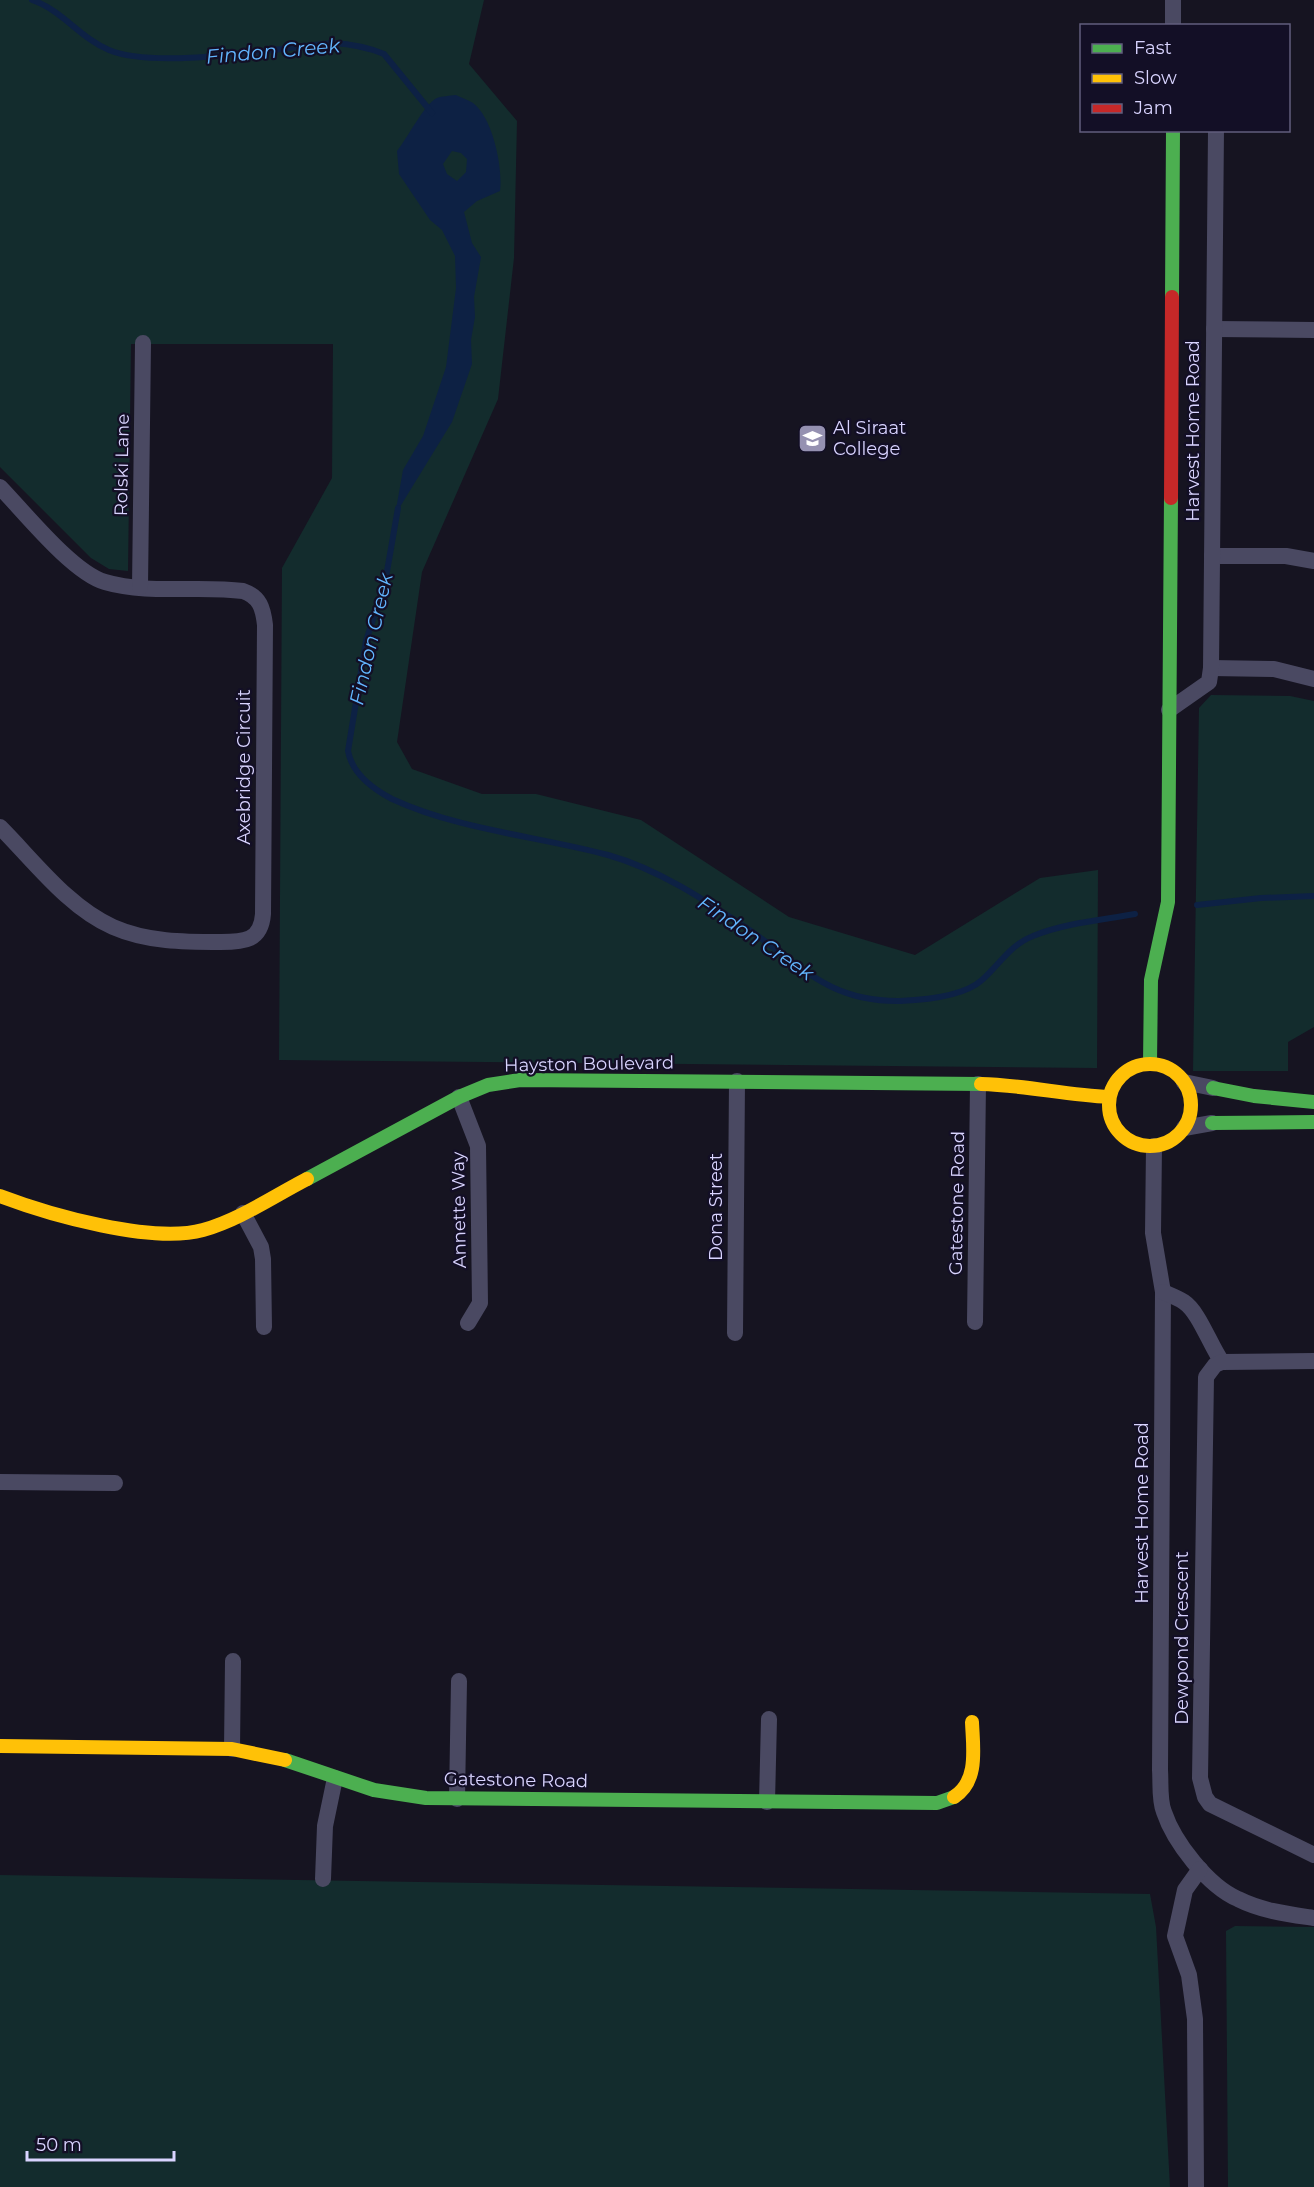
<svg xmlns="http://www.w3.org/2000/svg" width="1314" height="2187" viewBox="0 0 1314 2187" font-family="Montserrat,sans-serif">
	<rect width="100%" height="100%" fill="#161421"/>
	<g fill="#132c2d">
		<path d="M0,0H484L469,64L517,121L514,258L498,399L422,572L397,742L412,769L482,794H536L641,820L789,917L915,955L1040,878L1098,870L1097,1068L279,1060L282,568L332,478L333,344H131L128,571L109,569L91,558L0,467Z"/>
		<path d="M1211,695L1290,696L1314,701V1027L1288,1042V1071H1193L1199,708Z"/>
		<path d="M0,1875L1150,1894L1156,1927L1170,2187H0Z"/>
		<path d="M1235,1926L1314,1927V2187H1228L1226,1931Z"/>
	</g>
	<path fill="#0d2144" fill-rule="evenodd" d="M456,95C461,98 469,100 473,103C493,118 503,168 500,191L477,201L464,212L472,243L481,257L474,297L475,317L471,340L472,364L452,422L395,515L403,470L423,436L446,367L456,288L455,256L442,230L430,220L399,174L397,151C407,139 425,103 437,98C442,96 450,96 456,95ZM452,151L461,153L467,159L466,172L457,181L447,174L443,164Z"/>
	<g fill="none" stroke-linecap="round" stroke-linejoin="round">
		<g stroke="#0d2144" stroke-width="6">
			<path d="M32,0C62,10 80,38 109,50C157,70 277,48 333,43C351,44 367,47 384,54L432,113"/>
			<path d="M398,508L385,583L366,641L348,751C352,773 373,789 392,799C459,830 537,836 608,855C658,869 705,900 748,929C801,965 828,1002 900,1001C924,1000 963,997 982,980C1000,964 1010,945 1033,936C1064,923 1102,920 1135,914"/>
			<path d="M1197,905L1261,898L1314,896"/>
		</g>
		<g stroke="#4a4962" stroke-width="16">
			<path d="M1173,26V0"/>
			<path d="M1214,329L1314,330"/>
			<path d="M0,487C25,513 73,573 105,582C149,595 198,585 243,591C260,597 263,608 265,625L263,914C261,941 244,942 221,942C184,942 147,942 113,927C68,907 34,861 0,827"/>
			<path d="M1212,556H1286L1314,561"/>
			<path d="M140,587L143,343"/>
			<path d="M1211,668L1274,669L1314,679"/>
			<path d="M1169,710L1209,682L1211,668L1216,130"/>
			<path d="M1184,1082L1213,1088"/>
			<path d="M459,1097L478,1146L480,1303L468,1323"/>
			<path d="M1184,1128L1212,1123"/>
			<path d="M1154,1146L1153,1233L1163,1292L1160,1770C1161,1783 1159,1800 1164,1812C1174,1842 1208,1886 1238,1899C1262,1911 1287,1914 1314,1918"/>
			<path d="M243,1213L261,1247L263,1259L264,1327"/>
			<path d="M1163,1292C1170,1295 1178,1298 1184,1302C1199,1312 1210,1345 1222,1362"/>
			<path d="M975,1322L978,1084"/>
			<path d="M735,1333L737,1081"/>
			<path d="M1314,1361L1222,1362L1215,1365L1206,1377L1200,1778L1205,1797L1210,1804L1314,1855"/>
			<path d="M0,1482L115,1483"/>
			<path d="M232,1749L233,1661"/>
			<path d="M457,1799L459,1681"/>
			<path d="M767,1802L769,1719"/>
			<path d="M323,1879L325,1826L335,1778"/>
			<path d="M1196,2187L1195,2019L1189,1975L1175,1936L1185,1890L1200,1869"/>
		</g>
		<g stroke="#4caf50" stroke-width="14">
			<path d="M1172,297L1173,130"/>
			<path d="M1150,1063L1151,980L1168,902L1171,498"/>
			<path d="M1213,1088L1254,1096L1314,1102"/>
			<path d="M1212,1123L1314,1122"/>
			<path d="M307,1179L459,1097L488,1085L520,1080L981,1084"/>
			<path d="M285,1760L374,1790L426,1798L937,1803L954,1797"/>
		</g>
		<g stroke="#ffc107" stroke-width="14">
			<circle cx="1150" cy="1105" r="41"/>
			<path d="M981,1084C1024,1085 1066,1095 1109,1097"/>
			<path d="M0,1196C50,1215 152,1244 203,1230C239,1220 274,1196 307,1179"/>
			<path d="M0,1746L232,1749L285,1760"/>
			<path d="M954,1797C979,1781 973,1748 972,1722"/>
		</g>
		<path stroke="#c62828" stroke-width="14" d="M1171,498L1172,297"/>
	</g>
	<defs>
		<symbol id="school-square" viewBox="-11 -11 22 22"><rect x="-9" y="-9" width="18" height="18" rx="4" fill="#9591b1" stroke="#130f26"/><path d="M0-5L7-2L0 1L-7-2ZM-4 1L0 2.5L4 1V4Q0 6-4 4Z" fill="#fff"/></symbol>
	</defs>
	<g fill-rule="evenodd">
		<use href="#school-square" x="796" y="422" width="33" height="33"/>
	</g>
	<g text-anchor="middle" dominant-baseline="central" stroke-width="4.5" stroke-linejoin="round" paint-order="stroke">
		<g font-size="18" fill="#d9d4ff" stroke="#130f26" text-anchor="start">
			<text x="833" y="428">Al Siraat<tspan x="833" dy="21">College</tspan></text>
		</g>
		<g font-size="18" fill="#d9d4ff" stroke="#130f26">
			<text transform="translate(1193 431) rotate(-90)">Harvest Home Road</text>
			<text transform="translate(122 465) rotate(-89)">Rolski Lane</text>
			<text transform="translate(244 767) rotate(-90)">Axebridge Circuit</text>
			<text transform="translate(589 1064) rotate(-1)">Hayston Boulevard</text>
			<text transform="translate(957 1203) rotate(-89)">Gatestone Road</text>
			<text transform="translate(716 1207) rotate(-90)">Dona Street</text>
			<text transform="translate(459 1210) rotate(-91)">Annette Way</text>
			<text transform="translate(1142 1513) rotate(-90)">Harvest Home Road</text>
			<text transform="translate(1182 1638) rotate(-90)">Dewpond Crescent</text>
			<text transform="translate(516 1780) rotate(1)">Gatestone Road</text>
		</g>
		<g font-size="20" font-style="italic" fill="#62b6ff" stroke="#130f26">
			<text transform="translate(273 51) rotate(-5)">Findon Creek</text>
			<text transform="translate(371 639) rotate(-77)">Findon Creek</text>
			<text transform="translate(756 938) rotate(34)">Findon Creek</text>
		</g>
	</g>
	<rect x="1080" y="24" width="210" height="108" fill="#130f26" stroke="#625e7d" stroke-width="1.5"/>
	<rect x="1092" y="44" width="30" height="9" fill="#4caf50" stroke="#625e7d" stroke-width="1.5"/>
	<text x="1134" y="54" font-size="18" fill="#d9d4ff">Fast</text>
	<rect x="1092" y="74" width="30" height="9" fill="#ffc107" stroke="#625e7d" stroke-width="1.5"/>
	<text x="1134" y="84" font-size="18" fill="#d9d4ff">Slow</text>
	<rect x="1092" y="104" width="30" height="9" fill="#c62828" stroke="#625e7d" stroke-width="1.5"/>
	<text x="1134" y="114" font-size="18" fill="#d9d4ff">Jam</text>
	<path d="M27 2151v9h147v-9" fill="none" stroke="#d9d4ff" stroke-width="3"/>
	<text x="36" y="2151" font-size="18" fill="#d9d4ff" stroke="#130f26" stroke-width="4.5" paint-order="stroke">50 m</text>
</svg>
